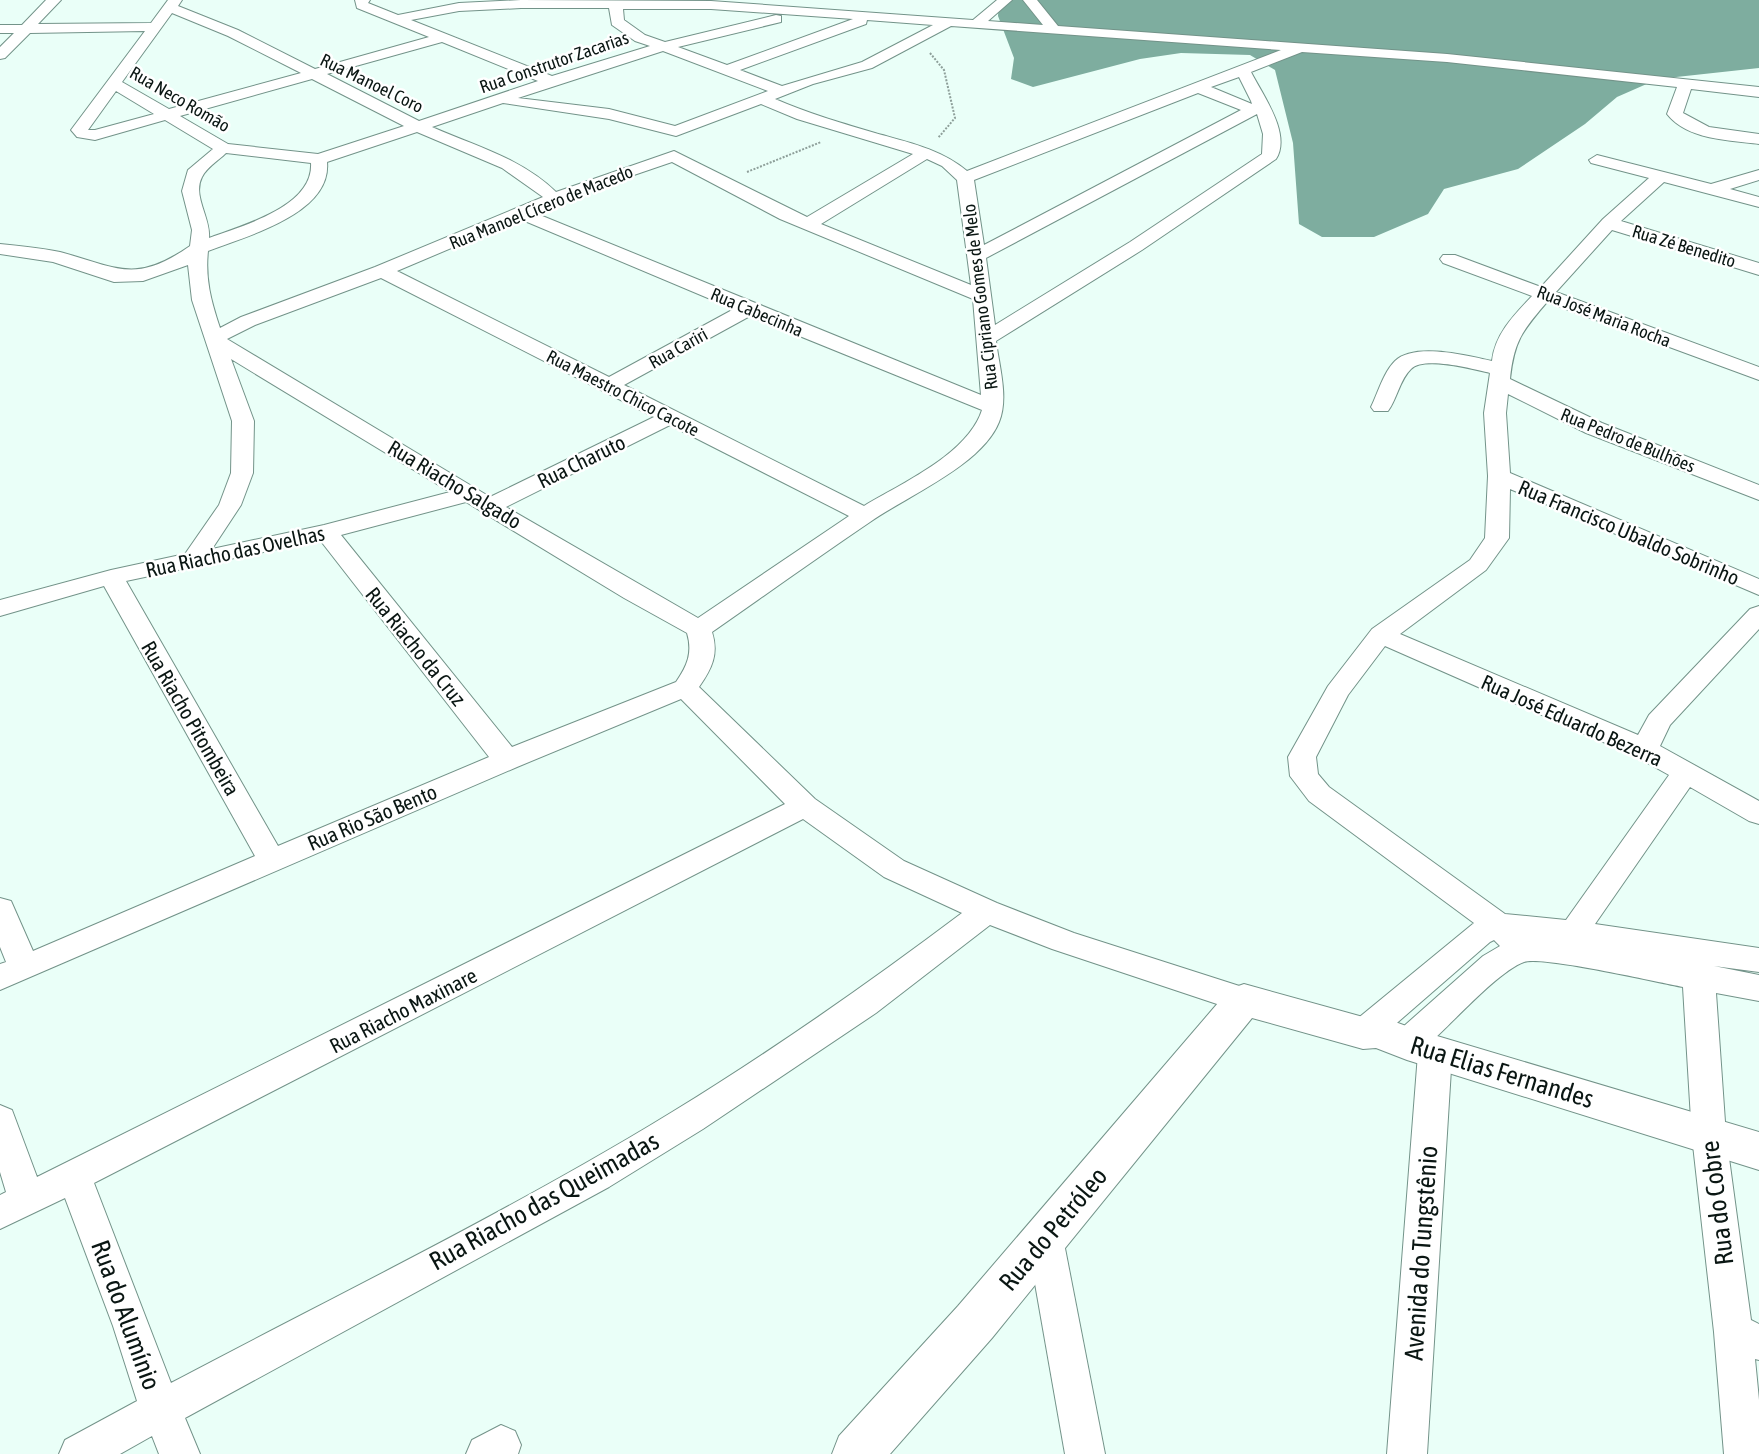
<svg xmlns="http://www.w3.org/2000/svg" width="1759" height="1454" viewBox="0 0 1759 1454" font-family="'Asap Condensed',sans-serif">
	<rect width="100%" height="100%" fill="#eafff8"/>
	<path fill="#7ead9f" d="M999,0H1759V68L1658,79L1617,97L1585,124L1518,169L1444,189L1428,214L1374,237H1322L1299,224L1293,143L1275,70L1250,55L1181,53L1140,59L1033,87L1011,79L1014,58L998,16Z"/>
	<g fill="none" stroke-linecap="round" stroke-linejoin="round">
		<defs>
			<g id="street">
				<path d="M46,0H61L38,24L151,23L168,0H182L178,6L238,30L315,69L429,37L357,8L355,0H370L368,3L398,15L459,3L521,0L711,1L973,20L997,0H1012L988,21L1043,25L1023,0H1037L1058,26L1447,54L1759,87V97L1691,89L1683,113L1709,127L1759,134V144C1729,140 1687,140 1667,114L1677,87L1447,62L1302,52L1251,72C1262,94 1292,134 1276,159L1142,250L996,341C999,366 1009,398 999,422C982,465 907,496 870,522C817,558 765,595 712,632C719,654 712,668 699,687L815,799L904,861L997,903L1074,933L1255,991L1260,1000L1255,1009L1244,1013L1052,949L990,925L876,1013L703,1129L609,1187L185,1418L200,1454H159L152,1436L120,1454H59L65,1440L137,1401L113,1326L65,1198L0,1229V1195L6,1192L0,1172V1105L12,1110L37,1177L785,804L681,699L517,767L0,990V964L6,962L0,947V898L11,901L33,951L255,856L104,586L0,616V600L111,570L185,554L219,505L231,473L232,421L192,300L188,265L143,281L114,282L53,262L0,254V244C20,246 40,248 60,252C117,267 134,285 190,246L192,230L182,191L188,170L213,149L165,120L95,140L77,137L71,130L145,31L30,33L5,58L0,59V47L14,33H0V25H22ZM521,8H609L612,25L635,41L650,46L552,76L411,20L459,11ZM623,9H711L853,19L727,65L678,47L781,22V16L776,15L665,42L645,35L624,20ZM172,13L228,36L301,73L169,109L122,82ZM867,20L933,25L862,62L782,86L740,70L866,24ZM951,26L1281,50L967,171C941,149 907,142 875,133C841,123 807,113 775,99L813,84L872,68ZM442,42L538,81L419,121L327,74ZM663,51L768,91L675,126L609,109L518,98ZM1239,77L1251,101L1252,104L1211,87ZM312,79L404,126L318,154L228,144L180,116ZM116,91L154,114L95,130H88ZM1198,93L1241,110L984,245L974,180ZM503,103L609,119L676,136L761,104L797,119L913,154L807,217L674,151L556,192C521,158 475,146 432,127ZM1257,114L1263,134L1262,154L1130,242L995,325L986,258ZM417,132L502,168L543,197L375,267L241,317L220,328C211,301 205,279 208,251C246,236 332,214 327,162ZM226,153L311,163C314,207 241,226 209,238C211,218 192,196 202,177C206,168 219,160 226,153ZM927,159L942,166L957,180L971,285L821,224ZM672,162L780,219L973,299L981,395L535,213L590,190ZM520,219L734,309L609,377L397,271ZM381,278L654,417L490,497L227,339L255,325ZM750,316L982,410C968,454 902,483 864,506L624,385ZM231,359L450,492L324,525L212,549L241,505L253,473L254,421ZM670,425L849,516L698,618L506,507ZM466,502L624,598L687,633C693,653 687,666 676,682L512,747L341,535ZM320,540L489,757L278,846L126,581ZM803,819L884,877L962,913C841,1004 716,1090 584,1164C449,1241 309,1310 171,1383L94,1183Z"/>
				<path d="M1597,155L1711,184L1759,170V180L1730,189L1759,197V207L1664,182L1621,221L1759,263V275L1612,230L1556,292L1759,367V380L1547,302C1522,331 1514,341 1510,379L1602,423L1759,485V500L1586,433L1508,394L1506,413L1510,473L1759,579V595L1510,489L1509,538L1486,570L1400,634L1638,735L1649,715L1750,609L1759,606V629L1670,725L1660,746L1759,801V824L1749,821L1690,787L1595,924L1759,948V972L1714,966L1759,975V1001L1716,993L1726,1136L1751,1320L1759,1324V1360L1755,1359L1759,1400V1454H1724L1714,1332L1692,1136L1683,987C1656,982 1543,956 1524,962C1499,971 1455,1020 1433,1040L1447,1043L1452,1053L1427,1454H1387L1418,1054L1407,1057L1395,1054L1391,1044L1395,1034L1483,956L1500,946L1494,940L1490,942L1375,1042L1363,1046L1351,1042L1347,1033L1351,1024L1474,923L1309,801L1290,776L1288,757L1328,686L1372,629L1470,560L1485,538L1488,476L1484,413L1490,373C1473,369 1424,356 1411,369C1400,379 1397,399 1388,411H1374L1371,407C1378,393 1383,373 1395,361C1415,342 1468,356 1492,361C1495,334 1514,315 1532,296L1443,263L1440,259L1443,255H1455L1541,287L1603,219L1649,178L1591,163L1589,160ZM1385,646L1635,756L1669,775L1566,920L1505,914L1329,787L1318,774L1316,757L1348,695Z"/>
				<path d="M1045,1221L1058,1226L1063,1238L1105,1454H1065L1027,1238L1032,1226Z"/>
				<path d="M501,1425L515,1431L521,1445L518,1454H466L472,1440Z"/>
			</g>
			<path id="secondary" d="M1244,984L1363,1017L1379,1016L1417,1030L1759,1132V1170L1407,1060L1376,1048L1363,1049L1252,1018L992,1338L890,1454H832L839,1436L958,1306L1230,989Z"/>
		</defs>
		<use href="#street" stroke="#739389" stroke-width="2"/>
		<use href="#secondary" stroke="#739389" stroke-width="2"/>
		<g stroke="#8e9f9a" stroke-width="2" stroke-dasharray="2 1.5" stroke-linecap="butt">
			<path d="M930,53L944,70L955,118L938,138"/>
			<path d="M747,172L821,142"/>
		</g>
		<use href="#street" fill="#fff" fill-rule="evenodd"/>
		<use href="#secondary" fill="#fff" fill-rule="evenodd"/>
	</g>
	<g text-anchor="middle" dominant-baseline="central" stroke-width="5" stroke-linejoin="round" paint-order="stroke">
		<g font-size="18" fill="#0a1613" stroke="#fff">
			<text transform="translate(554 62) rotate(-19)">Rua Construtor Zacarias</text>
			<text transform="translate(372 83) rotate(26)">Rua Manoel Coro</text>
			<text transform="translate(180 99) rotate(30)">Rua Neco Romão</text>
			<text transform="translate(541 207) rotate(-22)">Rua Manoel Cícero de Macedo</text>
			<text transform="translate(1684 246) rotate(17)">Rua Zé Benedito</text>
			<text transform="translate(980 297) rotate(-97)">Rua Cipriano Gomes de Melo</text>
			<text transform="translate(757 312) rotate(23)">Rua Cabecinha</text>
			<text transform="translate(1604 316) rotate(21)">Rua José Maria Rocha</text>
			<text transform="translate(678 348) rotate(-29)">Rua Cariri</text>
			<text transform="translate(623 393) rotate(27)">Rua Maestro Chico Cacote</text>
			<text transform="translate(1628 440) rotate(22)">Rua Pedro de Bulhões</text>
		</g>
		<g font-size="21" fill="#0a1613" stroke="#fff">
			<text transform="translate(581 461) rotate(-26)">Rua Charuto</text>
			<text transform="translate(455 484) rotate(31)">Rua Riacho Salgado</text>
			<text transform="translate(1629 532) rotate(23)">Rua Francisco Ubaldo Sobrinho</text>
			<text transform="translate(235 551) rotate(-12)">Rua Riacho das Ovelhas</text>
			<text transform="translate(416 646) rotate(51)">Rua Riacho da Cruz</text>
			<text transform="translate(191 718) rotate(60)">Rua Riacho Pitombeira</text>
			<text transform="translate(1572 720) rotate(24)">Rua José Eduardo Bezerra</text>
			<text transform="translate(372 817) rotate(-23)">Rua Rio São Bento</text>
			<text transform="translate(403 1010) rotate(-27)">Rua Riacho Maxinare</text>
		</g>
		<g font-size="26" fill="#0a1613" stroke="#fff">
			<text transform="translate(1502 1072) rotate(17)">Rua Elias Fernandes</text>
			<text transform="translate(544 1201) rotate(-29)">Rua Riacho das Queimadas</text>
			<text transform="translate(1717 1203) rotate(-97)">Rua do Cobre</text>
			<text transform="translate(1053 1229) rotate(-50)">Rua do Petróleo</text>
			<text transform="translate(1421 1253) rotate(-86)">Avenida do Tungstênio</text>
			<text transform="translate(126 1315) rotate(70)">Rua do Alumínio</text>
		</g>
	</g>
</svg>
